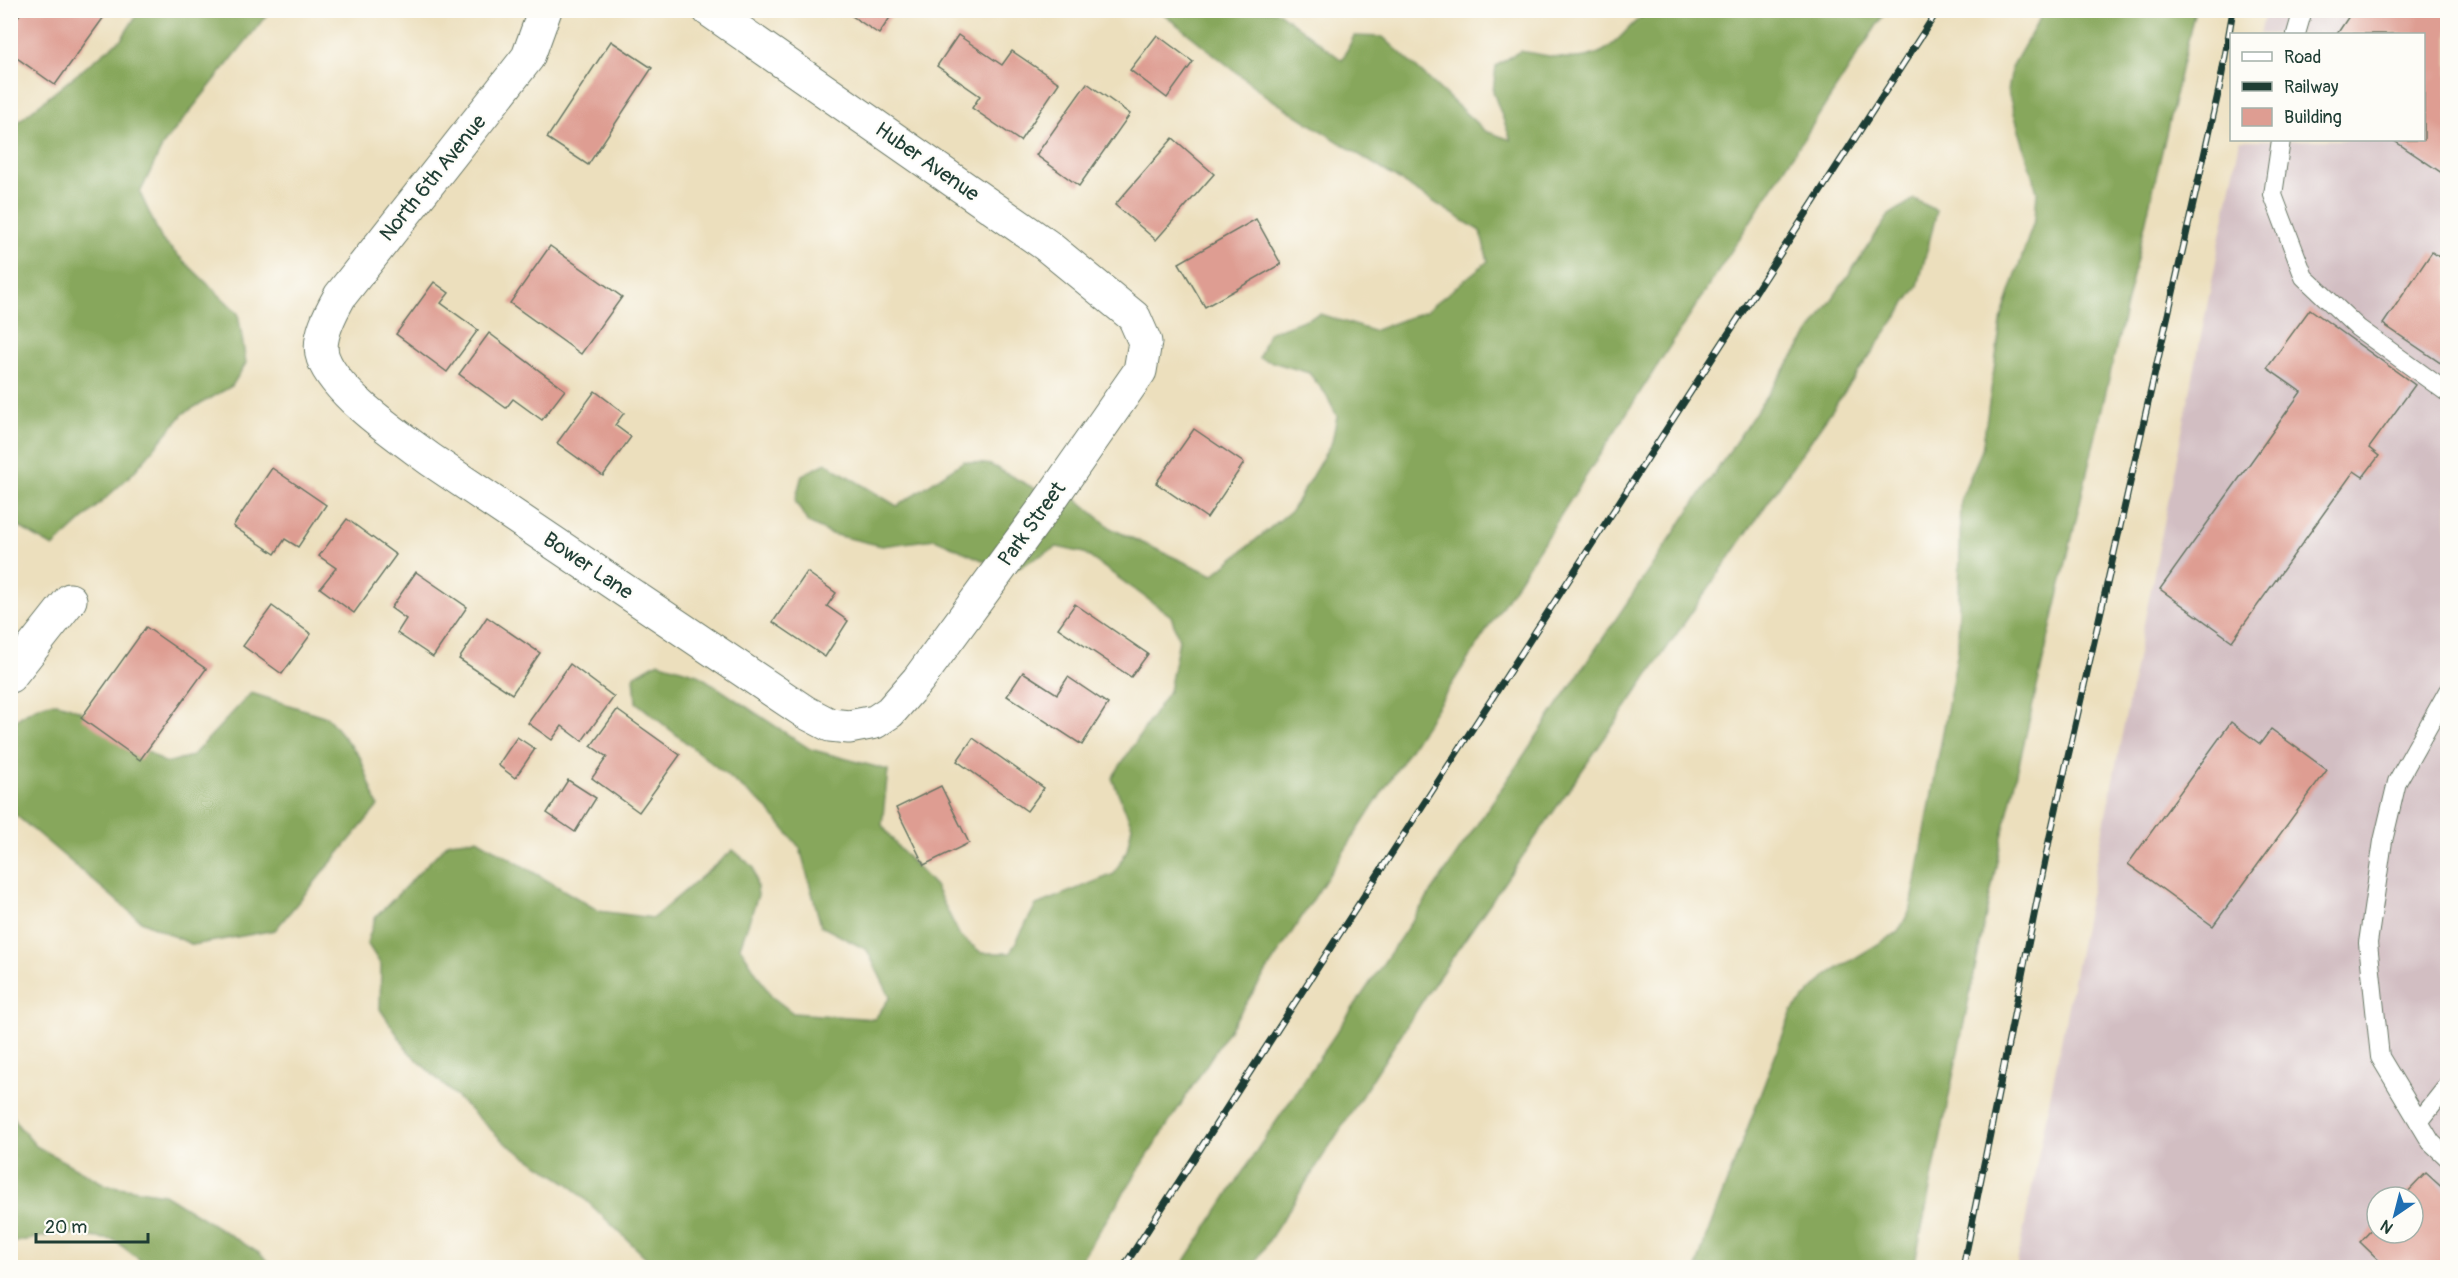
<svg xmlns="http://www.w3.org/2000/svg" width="2458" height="1278" viewBox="0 0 2458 1278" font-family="Pangolin,sans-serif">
	<rect width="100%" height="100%" fill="#fdfcf7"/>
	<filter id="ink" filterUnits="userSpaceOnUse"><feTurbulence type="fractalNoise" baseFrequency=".0167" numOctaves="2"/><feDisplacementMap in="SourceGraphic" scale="12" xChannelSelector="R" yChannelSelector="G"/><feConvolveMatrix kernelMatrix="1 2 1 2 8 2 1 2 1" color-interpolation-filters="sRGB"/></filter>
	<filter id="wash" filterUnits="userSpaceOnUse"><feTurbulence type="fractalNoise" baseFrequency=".008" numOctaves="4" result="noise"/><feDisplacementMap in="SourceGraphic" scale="24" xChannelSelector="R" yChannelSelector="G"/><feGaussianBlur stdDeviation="1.35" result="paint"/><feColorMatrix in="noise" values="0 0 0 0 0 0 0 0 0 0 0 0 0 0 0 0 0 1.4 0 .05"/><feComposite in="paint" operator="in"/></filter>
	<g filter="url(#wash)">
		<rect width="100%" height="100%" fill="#ecdfbd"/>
		<path fill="#d2bec2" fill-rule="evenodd" d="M2265,11H2447V1267L2016,1268L2240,140H2424V34H2260ZM2377,1197H2413V1233H2377Z"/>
		<g fill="#87a75c" stroke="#537248" stroke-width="1.5">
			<path d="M140,10L270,11L163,145L140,193L162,240L238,313L246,363L232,386L184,413L133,473L53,547L11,522V137L19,121L122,38Z"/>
			<path d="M1160,11H1277L1342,60L1354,36L1383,37L1485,131L1511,140L1493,92L1496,66L1520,51C1545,55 1578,65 1603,51C1622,41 1632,18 1653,11H1886L1076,1267H656L569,1184L505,1143L409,1052L380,1009L381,965L367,943L375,918L449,842L477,839L599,911L653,918L733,850L754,868L758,895L740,947L771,996L793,1013L875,1019L890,997L867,950L821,926L800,848L766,807L636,702L634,676L658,662L697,674L810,749L888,770L882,825L898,847L935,886L960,936L982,953H1010L1036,905L1114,874L1127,850L1132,826L1112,778L1169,691L1179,640L1171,616L1084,553L1057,547L1009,572L935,539L882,546L831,534L808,523L795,501L802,475L826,463L897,506L964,461L991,465L1039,491L1068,492L1112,529L1213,575L1292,510L1332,442L1337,416L1325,393L1309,373L1259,358L1268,333L1320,314L1373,331L1426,311L1488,261L1480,231L1266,96Z"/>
			<path d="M2044,11L2194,10V14L2002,837L1914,1267H1697L1705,1240L1792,1011L1827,975L1898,932L1911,908L1958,650L1961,498L1982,450L2002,316L2035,218L2037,192L2008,92L2012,67Z"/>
			<path d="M1914,199L1937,211L1918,286L1427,994L1252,1267H1181L1257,1150L1889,215Z"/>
			<path d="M251,693L327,717L360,757L378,806L275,930L193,945L141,921L11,811V724C22,715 37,705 52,703C76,701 142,749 166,763L192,756Z"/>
			<path d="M10,1108L17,1124L36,1146L106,1185L164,1194L259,1253L275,1267H149L114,1240L60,1233L11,1243Z"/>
		</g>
		<g id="blocks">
			<g fill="#de9d92">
				<path d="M23,10H109L55,85L10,53V27Z"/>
				<path d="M843,10H895L879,34Z"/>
				<path d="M2353,10H2448V177L2393,140H2424V34H2337Z"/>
				<path d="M958,35L1002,65L1012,51L1059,83L1020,141L972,108L980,96L937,66Z"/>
				<path d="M1157,35L1193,62L1167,98L1130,70Z"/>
				<path d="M611,41L652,68L588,165L547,138Z"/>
				<path d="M1087,83L1130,114L1079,186L1036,155Z"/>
				<path d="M1173,138L1214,174L1156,240L1115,205Z"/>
				<path d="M1256,219L1281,264L1205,307L1179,263Z"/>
				<path d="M550,246L622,297L581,354L510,303Z"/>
				<path d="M2432,252L2445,261L2448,258V368L2383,324Z"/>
				<path d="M434,282L449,293L441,303L478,330L447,372L396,334Z"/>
				<path d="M2310,309L2415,385L2369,448L2379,456L2363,477L2354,471L2232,641L2160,589L2301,392L2267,368Z"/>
				<path d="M489,333L565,390L542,420L513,399L506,408L459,374Z"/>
				<path d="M595,391L624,413L615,425L631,437L603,476L557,443Z"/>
				<path d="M1194,429L1244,463L1207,518L1156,483Z"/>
				<path d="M272,468L326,505L298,547L285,539L275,554L233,526Z"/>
				<path d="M347,519L396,555L354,613L320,588L336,568L319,556Z"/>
				<path d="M416,572L467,607L433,657L397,633L406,619L391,608Z"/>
				<path d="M807,572L836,593L827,606L848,621L825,657L773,622Z"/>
				<path d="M1075,604L1148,654L1131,677L1058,628Z"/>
				<path d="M272,606L311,634L282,674L243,646Z"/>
				<path d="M487,617L540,653L512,694L459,659Z"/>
				<path d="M146,627L206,669L140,760L81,718Z"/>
				<path d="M570,664L614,697L582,741L562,726L552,740L528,723Z"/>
				<path d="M1023,672L1057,694L1068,677L1108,704L1082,745L1007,696Z"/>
				<path d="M617,710L680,755L639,812L592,778L607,757L591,746Z"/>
				<path d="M2231,722L2260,744L2271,729L2327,770L2213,926L2128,864Z"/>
				<path d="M517,737L535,749L515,778L498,765Z"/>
				<path d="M973,738L1044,788L1027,811L957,761Z"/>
				<path d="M568,780L596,798L575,832L547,813Z"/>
				<path d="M941,786L969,843L924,865L896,808Z"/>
				<path d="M2426,1173L2448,1193V1268H2387L2360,1242L2377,1224V1233H2413V1197H2403Z"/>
			</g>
		</g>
	</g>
	<g filter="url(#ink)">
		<use href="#blocks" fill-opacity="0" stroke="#677664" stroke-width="1.5"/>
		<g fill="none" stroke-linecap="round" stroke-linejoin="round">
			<defs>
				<g id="service">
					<path d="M2296,34L2303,10"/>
					<path d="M2281,140L2273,195L2304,277L2358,328L2448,393"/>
					<path d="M2448,691L2397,782L2383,841L2368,943L2380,1057L2431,1142L2448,1158"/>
					<path d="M2419,1122L2448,1085"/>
				</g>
				<g id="minor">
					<path d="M545,10L528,57L340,296C331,312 316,339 323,358C337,395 399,436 431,460L805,712L830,725L849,727L875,722L890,712L918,680L1043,510L1140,371L1145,342L1134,317L1046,245L709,10"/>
					<path d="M10,676L70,600"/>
				</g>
			</defs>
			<use href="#service" stroke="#677664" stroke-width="20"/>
			<use href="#minor" stroke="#677664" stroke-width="35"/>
			<use href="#service" stroke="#fff" stroke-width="18"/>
			<use href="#minor" stroke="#fff" stroke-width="33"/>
			<defs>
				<g id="rail">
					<path d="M1123,1268L1938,10"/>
					<path d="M1963,1268L2050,836L2220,85L2233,10"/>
				</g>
			</defs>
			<use href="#rail" stroke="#1f3d34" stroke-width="7"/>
			<use href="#rail" stroke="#fdfcf7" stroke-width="4.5" stroke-dasharray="14" stroke-linecap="butt"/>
		</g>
	</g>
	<g text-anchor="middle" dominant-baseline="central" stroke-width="4.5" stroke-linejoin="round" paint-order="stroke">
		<g font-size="21" fill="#1f3d34" stroke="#fdfcf7">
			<text transform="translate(927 162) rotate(35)">Huber Avenue</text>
			<text transform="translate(433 178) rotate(-51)">North 6th Avenue</text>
			<text transform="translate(1032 524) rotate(-54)">Park Street</text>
			<text transform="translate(588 566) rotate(34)">Bower Lane</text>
		</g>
	</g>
	<rect width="2458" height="1278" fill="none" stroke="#fdfcf7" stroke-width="36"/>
	<rect x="2230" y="33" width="195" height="108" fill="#fdfcf7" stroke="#a4b0a9" stroke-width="1.5"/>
	<rect x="2242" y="52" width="30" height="9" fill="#ffffff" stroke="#a4b0a9" stroke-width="1.5"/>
	<text x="2284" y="63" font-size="18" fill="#1f3d34">Road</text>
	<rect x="2242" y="82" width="30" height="9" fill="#1f3d34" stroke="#a4b0a9" stroke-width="1.5"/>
	<text x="2284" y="93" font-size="18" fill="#1f3d34">Railway</text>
	<rect x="2242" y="108" width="30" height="18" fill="#de9d92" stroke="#a4b0a9" stroke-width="1.5"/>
	<text x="2284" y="123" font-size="18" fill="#1f3d34">Building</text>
	<g transform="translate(2395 1215) rotate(215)"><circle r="28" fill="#fdfcf7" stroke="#a4b0a9" stroke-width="1.5"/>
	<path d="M0-4.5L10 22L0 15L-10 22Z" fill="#1f6fb2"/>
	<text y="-9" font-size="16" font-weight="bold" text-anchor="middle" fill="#1f3d34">N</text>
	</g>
	<path d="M36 1233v9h112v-9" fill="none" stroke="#1f3d34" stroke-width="3"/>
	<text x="45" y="1233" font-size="18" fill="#1f3d34" stroke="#fdfcf7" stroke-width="4.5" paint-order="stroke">20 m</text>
</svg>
